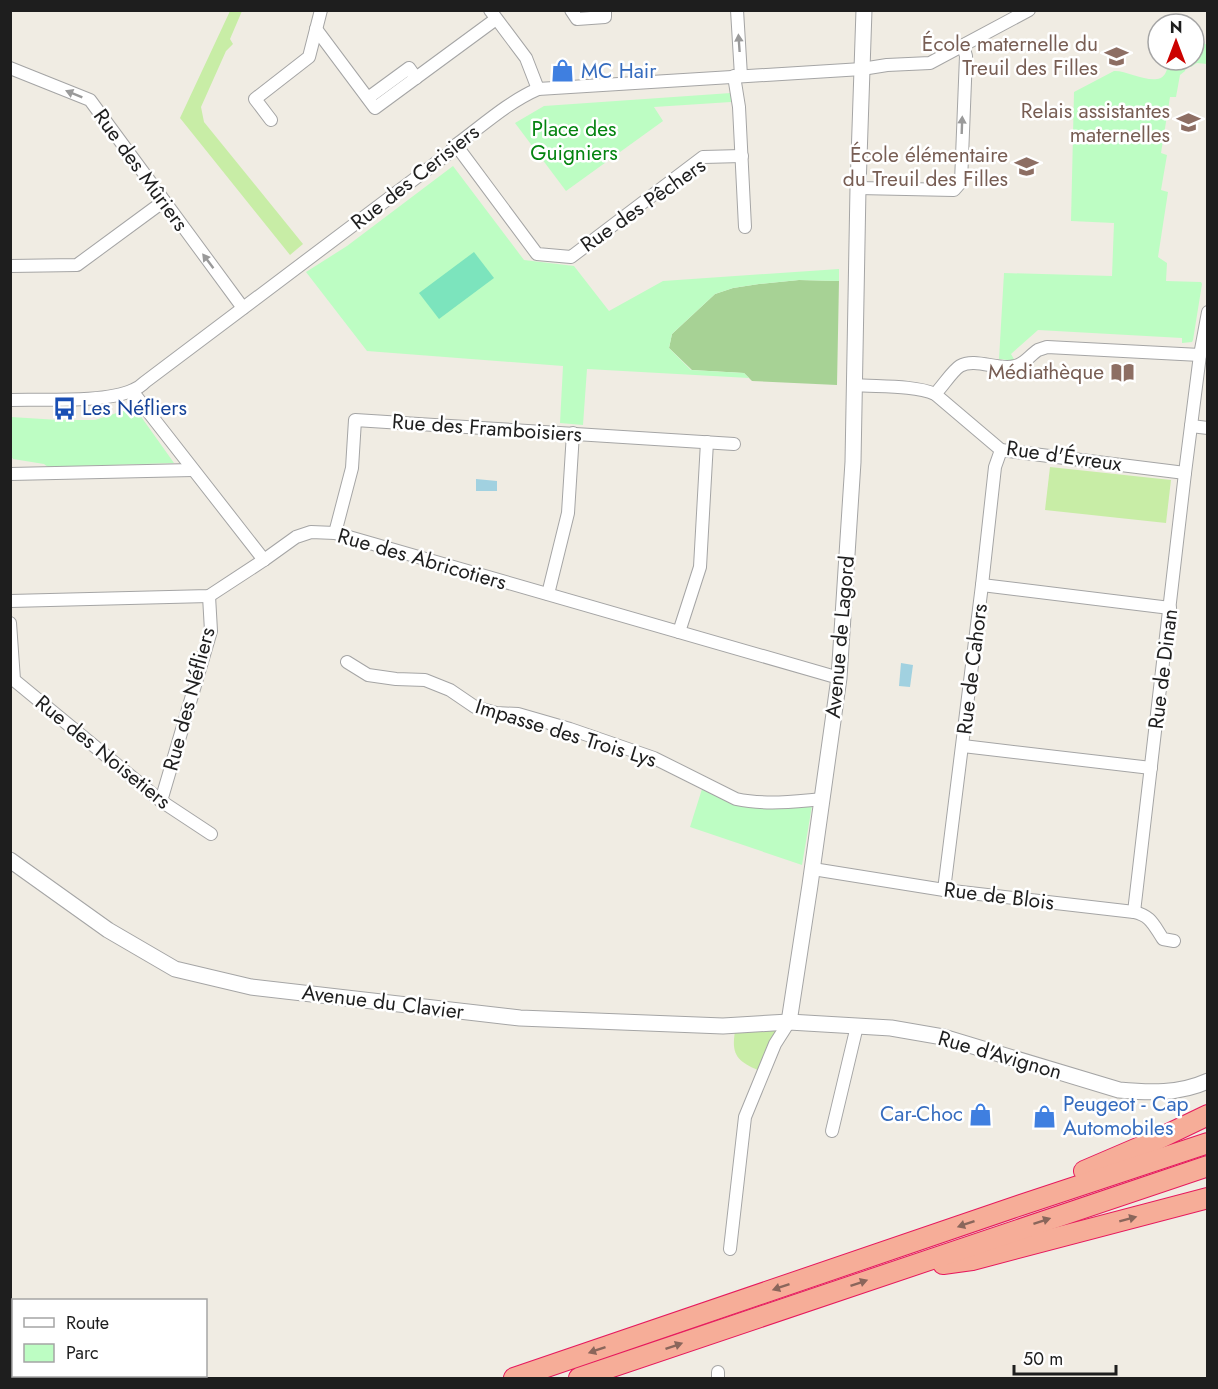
<svg xmlns="http://www.w3.org/2000/svg" width="1218" height="1389" viewBox="0 0 1218 1389" font-family="Jost,sans-serif">
	<rect width="100%" height="100%" fill="#f0ece3"/>
	<g fill="#c8eda6">
		<path d="M230,11H242L230,39L233,44L226,51L201,107L204,122L303,244L290,255L180,118Z"/>
		<path d="M1050,467L1171,480L1166,523L1045,510Z"/>
		<path d="M789,1022L762,1072C736,1061 730,1055 736,1026Z"/>
	</g>
	<path fill="#a7d295" d="M799,280L839,281L837,385L752,381L744,373L692,370L669,348L672,334L715,294L733,288L759,284Z"/>
	<g fill="#bdfdc3">
		<path d="M1197,37L1203,39L1205,44L1207,45V64L1197,63L1191,67L1186,66L1185,71L1180,75L1176,97H1170L1161,153L1167,155L1161,190L1168,192L1158,257L1167,263L1166,281L1201,282L1202,284L1193,340L1192,342L1182,343V338L1038,330L1011,354L1015,361L999,359L1004,273L1112,276L1114,223L1071,221L1074,92L1114,71C1128,70 1156,88 1165,74C1167,70 1169,64 1170,60H1194V38Z"/>
		<path d="M731,93V102L654,107L663,121L566,191L515,123L544,106Z"/>
		<path d="M453,166L524,260L574,266L609,311L663,281L839,269V281L799,280L759,284L733,288L715,294L672,334L669,348L691,370L744,373L749,378L587,369L583,425L560,423L563,366L367,351L306,272L347,246Z"/>
		<path d="M132,408L137,411L174,463L48,467L44,464L13,459L11,456V417L59,420H95Z"/>
		<path d="M702,789L733,803L749,807L812,806L802,865L690,827Z"/>
	</g>
	<path fill="#7ce4bd" d="M474,252L494,278L439,319L419,293Z"/>
	<g fill="#a1d1e0">
		<path d="M476,479L497,481V491H476Z"/>
		<path d="M901,663L913,665L910,687L899,686Z"/>
	</g>
	<g fill="none" stroke-linecap="round" stroke-linejoin="round">
		<defs>
			<g id="minor">
				<path d="M490,10L526,58L538,89"/>
				<path d="M571,10L577,19L605,17V10"/>
				<path d="M737,10L741,76"/>
				<path d="M316,29L375,108L496,19"/>
				<path d="M10,68L90,100L243,308"/>
				<path d="M734,76L739,107L745,227"/>
				<path d="M368,98L409,68L416,78"/>
				<path d="M271,120L255,99L309,57L321,10"/>
				<path d="M456,145L537,254L571,257L703,157L742,156"/>
				<path d="M858,188L954,190L961,182L966,56L963,46"/>
				<path d="M10,266L77,265L164,201"/>
				<path d="M854,385C878,387 914,385 935,394L1001,450L1185,473"/>
				<path d="M132,391L264,560"/>
				<path d="M935,394C943,386 952,371 960,366C975,357 999,371 1015,366C1025,364 1030,355 1038,350C1041,349 1044,348 1047,347L1200,355"/>
				<path d="M10,400C42,399 106,403 133,390C138,388 142,385 145,382L449,153L456,145C482,126 508,102 538,89L862,69L887,65L930,63L1029,10"/>
				<path d="M1191,426L1208,428"/>
				<path d="M10,474L193,470"/>
				<path d="M335,533L352,468L355,420L734,444"/>
				<path d="M982,585L1170,608"/>
				<path d="M548,594L568,513L573,433"/>
				<path d="M10,601L209,596L264,560L296,537L311,532L335,533L839,678"/>
				<path d="M10,623L14,680L161,801L211,834"/>
				<path d="M679,632L700,567L707,442"/>
				<path d="M347,662L368,675L396,679L425,680L450,690L475,707L496,713L518,714L570,729L654,758L736,799C763,805 795,802 823,799"/>
				<path d="M963,746L1151,768"/>
				<path d="M161,801L211,631L209,596"/>
				<path d="M813,869L944,890L1134,912C1151,916 1153,924 1163,939L1174,941"/>
				<path d="M944,890L982,585L995,467L1001,450"/>
				<path d="M1134,912L1185,473L1200,355L1208,312"/>
				<path d="M832,1131L857,1026"/>
				<path d="M730,1249L745,1117L775,1044L789,1022"/>
				<path d="M718,1372V1378"/>
			</g>
			<g id="tertiary">
				<path d="M10,860L108,930L175,969L251,987L520,1018L723,1026L789,1022L891,1028L943,1037L1119,1090C1150,1093 1179,1094 1208,1081"/>
				<path d="M789,1022L810,885L839,678L853,462L858,188L864,10"/>
			</g>
			<g id="trunk">
				<path d="M1084,1171L1154,1141L1208,1115"/>
				<path d="M943,1264L972,1260L1208,1198"/>
				<path d="M514,1378L1021,1205L1208,1143"/>
				<path d="M579,1378L1208,1166"/>
			</g>
		</defs>
		<use href="#minor" stroke="#a5a5a5" stroke-width="14"/>
		<use href="#tertiary" stroke="#a5a5a5" stroke-width="17"/>
		<use href="#trunk" stroke="#e6195d" stroke-width="22"/>
		<use href="#minor" stroke="#fff" stroke-width="12"/>
		<use href="#tertiary" stroke="#fff" stroke-width="15"/>
		<use href="#trunk" stroke="#f6ad98" stroke-width="20"/>
	</g>
	<defs><path id="oneway-solid" d="M-6-.8H1V-3.2L6.5 0L1 3.2V.8H-6Z" transform="scale(1.5)"/></defs>
	<g fill="#9a9a9a">
		<use href="#oneway-solid" transform="translate(739 43) rotate(-94)"/>
		<use href="#oneway-solid" transform="translate(74 94) rotate(-158)"/>
		<use href="#oneway-solid" transform="translate(962 125) rotate(-88)"/>
		<use href="#oneway-solid" transform="translate(208 261) rotate(-127)"/>
	</g>
	<g fill="#8a665b">
		<use href="#oneway-solid" transform="translate(1128 1219) rotate(-15)"/>
		<use href="#oneway-solid" transform="translate(1042 1221) rotate(-18)"/>
		<use href="#oneway-solid" transform="translate(966 1224) rotate(161)"/>
		<use href="#oneway-solid" transform="translate(859 1283) rotate(-19)"/>
		<use href="#oneway-solid" transform="translate(781 1287) rotate(161)"/>
		<use href="#oneway-solid" transform="translate(674 1346) rotate(-19)"/>
		<use href="#oneway-solid" transform="translate(597 1350) rotate(161)"/>
	</g>
	<defs>
		<symbol id="school-bare" viewBox="-9 -9 18 18"><path d="M0-5L7-2L0 1L-7-2ZM-4 1L0 2.5L4 1V4Q0 6-4 4Z" fill="#8d6e63" stroke="#fff" stroke-width="2.5" paint-order="stroke"/></symbol>
		<symbol id="shop-bare" viewBox="-9 -9 18 18"><path d="M-5-2.5h2.3a2.7 3.5 0 0 1 5.4 0H5L5.5 6h-11ZM-1.5-2.5h3a1.5 2.3 0 0 0-3 0Z" fill="#3f7fe0" stroke="#fff" stroke-width="2.5" paint-order="stroke"/></symbol>
		<symbol id="library-bare" viewBox="-9 -9 18 18"><path d="M-6-4Q-3-5.5-.7-3.5V5Q-3 3-6 4ZM6-4Q3-5.5 .7-3.5V5Q3 3 6 4Z" fill="#8d6e63" stroke="#fff" stroke-width="2.5" paint-order="stroke"/></symbol>
		<symbol id="bus-bare" viewBox="-9 -9 18 18"><path d="M-5-6H5V4H4V6H2V4H-2V6H-4V4H-5ZM-3.5-4V0h7V-4ZM-3.5 1.2v1.5H-2V1.2ZM2 1.2v1.5H3.5V1.2Z" fill="#1a4fb4" stroke="#fff" stroke-width="2.5" paint-order="stroke"/></symbol>
	</defs>
	<g fill-rule="evenodd">
		<use href="#school-bare" x="1100" y="40" width="33" height="33"/>
		<use href="#shop-bare" x="546" y="54" width="33" height="33"/>
		<use href="#school-bare" x="1172" y="106" width="33" height="33"/>
		<use href="#school-bare" x="1010" y="150" width="33" height="33"/>
		<use href="#library-bare" x="1106" y="356" width="33" height="33"/>
		<use href="#bus-bare" x="48" y="392" width="33" height="33"/>
		<use href="#shop-bare" x="964" y="1098" width="33" height="33"/>
		<use href="#shop-bare" x="1028" y="1100" width="33" height="33"/>
	</g>
	<g text-anchor="middle" dominant-baseline="central" stroke-width="5" stroke-linejoin="round" paint-order="stroke">
		<g font-size="21" fill="#785e54" stroke="#fff" text-anchor="end">
			<text x="1098" y="44">École maternelle du<tspan x="1098" dy="24">Treuil des Filles</tspan></text>
			<text x="1170" y="111">Relais assistantes<tspan x="1170" dy="24">maternelles</tspan></text>
			<text x="1008" y="155">École élémentaire<tspan x="1008" dy="24">du Treuil des Filles</tspan></text>
			<text x="1104" y="372">Médiathèque</text>
		</g>
		<g font-size="21" fill="#366cbe" stroke="#fff" text-anchor="start">
			<text x="581" y="71">MC Hair</text>
			<text x="1063" y="1104">Peugeot - Cap<tspan x="1063" dy="24">Automobiles</tspan></text>
			<text x="963" y="1114" text-anchor="end">Car-Choc</text>
		</g>
		<g font-size="21" fill="#048410" stroke="#fff">
			<text x="574" y="129">Place des<tspan x="574" dy="24">Guigniers</tspan></text>
		</g>
		<g font-size="21" fill="#1e1e1e" stroke="#fff">
			<text transform="translate(141 170) rotate(54)">Rue des Mûriers</text>
			<text transform="translate(415 177) rotate(-38)">Rue des Cerisiers</text>
			<text transform="translate(643 205) rotate(-35)">Rue des Pêchers</text>
			<text transform="translate(487 428) rotate(4)">Rue des Framboisiers</text>
			<text transform="translate(1064 456) rotate(8)">Rue d'Évreux</text>
			<text transform="translate(422 559) rotate(16)">Rue des Abricotiers</text>
			<text transform="translate(840 637) rotate(-85)">Avenue de Lagord</text>
			<text transform="translate(972 669) rotate(-83)">Rue de Cahors</text>
			<text transform="translate(1163 669) rotate(-83)">Rue de Dinan</text>
			<text transform="translate(189 699) rotate(-75)">Rue des Néfliers</text>
			<text transform="translate(566 733) rotate(17)">Impasse des Trois Lys</text>
			<text transform="translate(103 752) rotate(39)">Rue des Noisetiers</text>
			<text transform="translate(999 896) rotate(7)">Rue de Blois</text>
			<text transform="translate(383 1002) rotate(7)">Avenue du Clavier</text>
			<text transform="translate(1000 1055) rotate(16)">Rue d'Avignon</text>
		</g>
		<g font-size="21" fill="#164399" stroke="#fff" text-anchor="start">
			<text x="82" y="408">Les Néfliers</text>
		</g>
	</g>
	<rect width="1218" height="1389" fill="none" stroke="#1e1e1e" stroke-width="24"/>
	<rect x="12" y="1299" width="195" height="78" fill="#ffffff" stroke="#a5a5a5" stroke-width="1.5"/>
	<rect x="24" y="1318" width="30" height="9" fill="#ffffff" stroke="#a5a5a5" stroke-width="1.5"/>
	<text x="66" y="1329" font-size="18" fill="#1e1e1e">Route</text>
	<rect x="24" y="1344" width="30" height="18" fill="#bdfdc3" stroke="#a5a5a5" stroke-width="1.5"/>
	<text x="66" y="1359" font-size="18" fill="#1e1e1e">Parc</text>
	<g transform="translate(1176 42)"><circle r="28" fill="#ffffff" stroke="#a5a5a5" stroke-width="1.5"/>
	<path d="M0-4.5L10 22L0 15L-10 22Z" fill="#cc0200"/>
	<text y="-9" font-size="16" font-weight="bold" text-anchor="middle" fill="#1e1e1e">N</text>
	</g>
	<path d="M1014 1365v9h102v-9" fill="none" stroke="#1e1e1e" stroke-width="3"/>
	<text x="1023" y="1365" font-size="18" fill="#1e1e1e" stroke="#ffffff" stroke-width="4.5" paint-order="stroke">50 m</text>
</svg>
